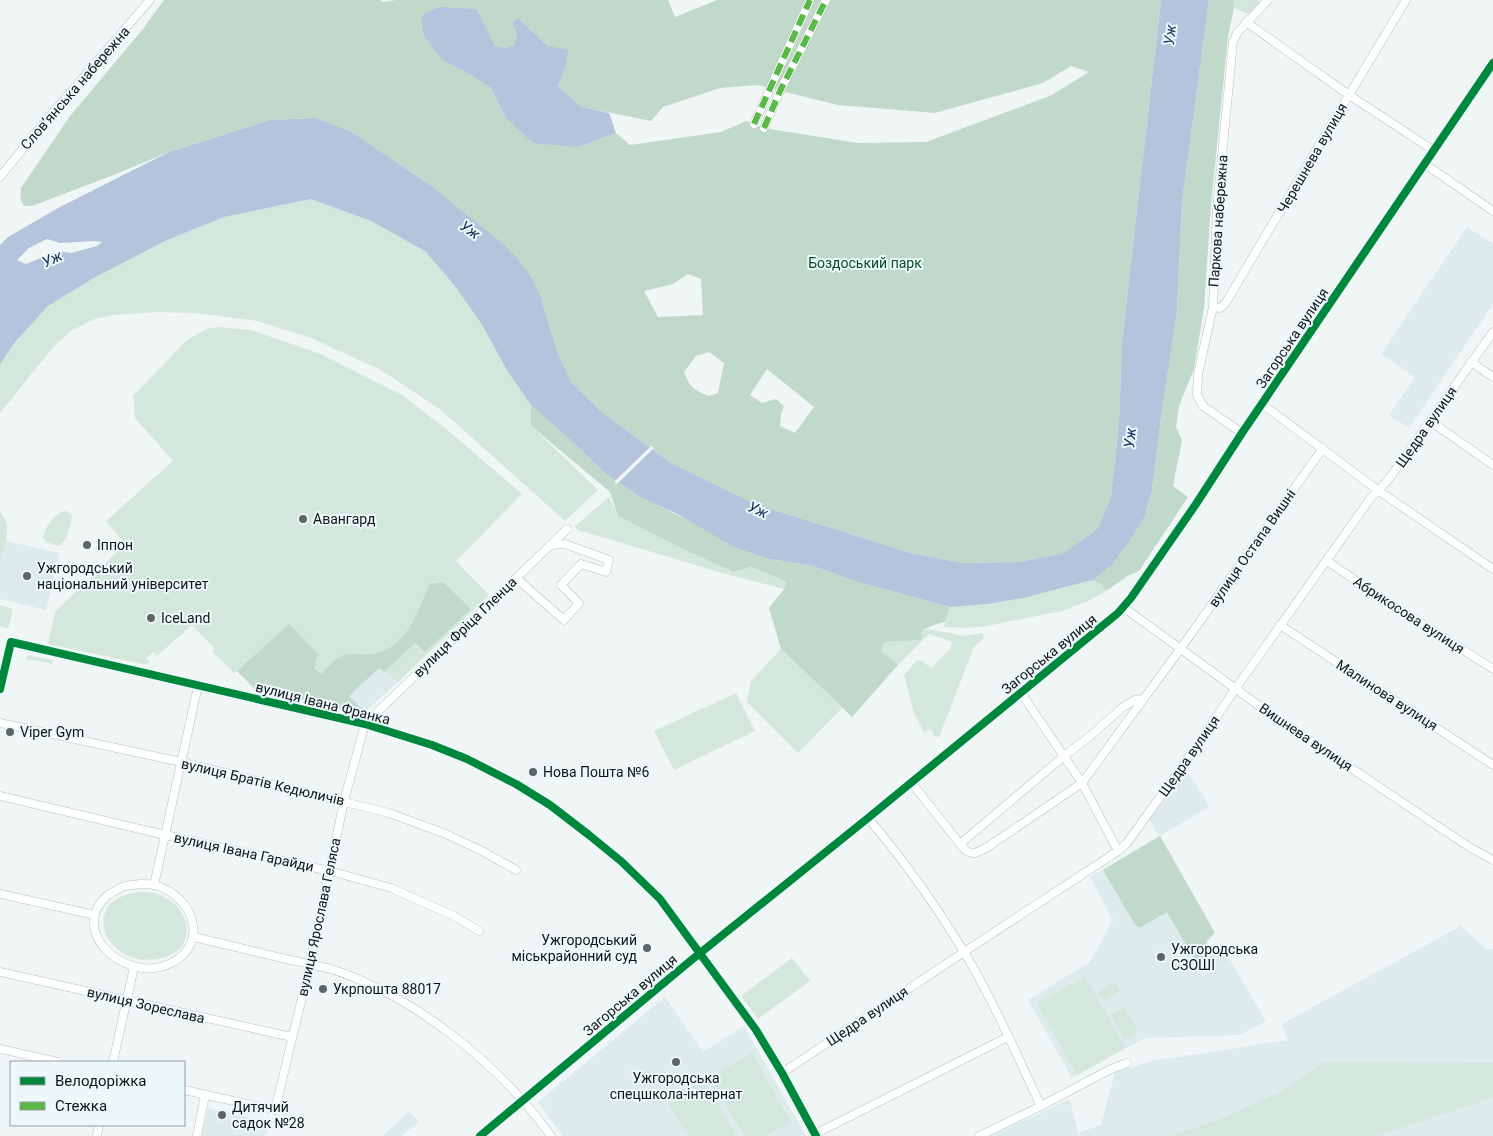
<svg xmlns="http://www.w3.org/2000/svg" width="1493" height="1136" viewBox="0 0 1493 1136" font-family="Roboto,sans-serif">
	<rect width="100%" height="100%" fill="#f0f6f6"/>
	<g fill="#ddebed">
		<path d="M1467,227L1493,244V304L1409,428L1389,415L1415,377L1381,354Z"/>
		<path d="M0,512L7,524L6,541L60,553L46,610L0,599Z"/>
		<path d="M379,668L398,682L365,712L349,696Z"/>
		<path d="M1187,772L1202,793L1209,807L1160,836L1215,933L1206,942L1213,953L1223,948L1266,1021L1240,1035L1145,1038L1072,1078L1028,1000L1090,962L1113,920L1090,877L1159,836L1149,819Z"/>
		<path d="M1461,926L1486,949H1493V1136H991L1070,1099L1078,1133L1101,1125L1115,1072L1152,1061L1288,1040L1282,1024Z"/>
		<path d="M665,997L703,1052L744,1026L806,1136H563L538,1102Z"/>
		<path d="M208,1108L268,1122L265,1136H201Z"/>
		<path d="M409,1112L419,1121L402,1136H382Z"/>
	</g>
	<g fill="#d4e7dc">
		<path d="M1233,0H1258L1261,4L1248,14L1234,8Z"/>
		<path d="M311,199L371,221L425,251L454,285L481,323L508,372L531,405V426L598,490L565,521L441,410L381,370L311,338L257,321L196,313L156,312L114,315L95,319L71,331L55,345L0,413V364L16,341L48,306L92,279L165,241L224,217Z"/>
		<path d="M218,327L251,330L321,354L402,395L445,428L522,494L456,561L489,595L398,682L379,668L349,696L365,712L362,714L255,689L237,671L234,673L212,651L214,648L192,625L157,656L153,652L146,658L150,663L142,664L48,644L55,612L125,544L106,521L173,461L135,418L133,396L187,340L206,329Z"/>
		<path d="M609,497L618,516L687,551L734,572L750,567L788,582L784,589L729,575L578,530L575,526Z"/>
		<path d="M66,511L71,514L72,516C70,526 68,541 58,546L46,542L43,537C45,527 56,511 66,511Z"/>
		<path d="M0,512C13,527 4,548 0,565Z"/>
		<path d="M1093,580L1101,584L1106,591L1088,601L1062,611L987,626L969,628L944,627L950,607C999,603 1046,593 1093,580Z"/>
		<path d="M0,605L13,609L9,626L7,628L0,626Z"/>
		<path d="M929,629L964,636L983,633L984,638L974,647L939,737L933,736V732L929,729L924,733L914,713L904,675L917,660L922,661L931,668L950,649L952,642L929,634L898,665L881,651L885,642L921,640L922,630Z"/>
		<path d="M781,649L842,708L798,753L747,702L751,681Z"/>
		<path d="M27,655L53,660L52,664L26,659Z"/>
		<path d="M736,693L755,731L674,770L654,731Z"/>
		<path d="M139,892C144,892 150,892 154,893C192,903 202,952 157,959C106,968 76,900 139,892Z"/>
		<path d="M792,958L810,981L758,1019L741,996Z"/>
		<path d="M1085,977L1125,1048L1077,1075L1037,1003Z"/>
		<path d="M1115,982L1120,991L1103,1000L1097,991Z"/>
		<path d="M1124,1007L1138,1031L1125,1039L1111,1014Z"/>
		<path d="M752,1053L791,1122L766,1136H744L710,1077Z"/>
		<path d="M1324,1062L1493,1063V1098L1377,1136H1170L1214,1122L1285,1090Z"/>
		<path d="M702,1080L736,1133L732,1136H688L668,1104Z"/>
	</g>
	<g fill="#c1d9ca" fill-rule="evenodd">
		<path d="M164,0H380L383,2L396,0H668L675,17L717,0H1161L1122,341L1119,422L1111,497L1097,529L1064,553L1019,562L963,563L911,553L755,504L671,463L604,414L571,382L557,351L541,298L427,183L352,132L316,118L270,120L169,152L111,176L32,206H24C20,200 20,195 21,188L70,116L142,30ZM477,9L495,46L506,48L514,45L517,35L518,18L548,46L565,70L558,86L582,107L651,121L663,107L720,88L757,85L838,105L935,113L1043,83L1071,66L1089,72L1050,96L926,142L858,143L764,128L746,121L721,132L630,145L616,133L578,147L505,117L491,88L464,71L443,61ZM688,274L701,279L703,315L658,317L644,291L673,284ZM709,352L724,363L718,393L709,396C693,389 691,389 684,372L696,356ZM767,369L814,407L795,433L780,426L781,414L784,406L776,399L762,403L750,395Z"/>
		<path d="M1209,0H1233L1234,8L1228,36L1211,205L1204,308L1194,369L1179,406L1176,427L1182,440L1173,486L1188,497L1139,571L1129,575L1106,591L1101,584L1093,580L1113,564L1131,539L1145,516L1152,490L1162,410L1177,312L1182,202Z"/>
		<path d="M531,405L578,447L606,474L642,498L769,559L813,566L858,582L950,607L945,622L937,624L922,630L921,640L885,642L881,651L898,665L852,717L781,649L769,608L784,589L787,582L751,567L734,572L687,551L618,516L610,492L531,426Z"/>
		<path d="M443,582L471,609L425,652L415,643L384,672L379,668L349,696L365,712L362,714L255,689L237,671L289,624L318,654L314,668L322,674C327,669 335,658 342,656C354,652 369,657 381,652C410,641 418,609 430,584Z"/>
		<path d="M1160,836L1215,933L1206,942L1213,953L1196,962L1167,912L1139,928L1134,923L1103,870Z"/>
	</g>
	<g fill="#b3c4dc" fill-rule="evenodd">
		<path d="M1161,0H1209L1182,202L1177,312L1162,410L1152,490L1145,516L1131,539L1113,564L1093,580L1023,598L987,604L950,607L858,582L813,566L769,559L734,547L679,515L642,498L606,474L578,447L531,405L508,372L481,323L454,285L425,251L371,221L311,199L224,217L165,241L92,279L48,306L16,341L0,364V245L8,237L58,208L169,152L270,120L316,118L352,132L427,183L501,242L518,259L532,278L541,298L557,351L571,382L604,414L671,463L755,504L911,553L963,563L1019,562L1064,553L1097,529L1111,497L1119,422L1122,341ZM47,239L60,243L95,241L102,242L97,246L71,253L58,251L26,264L17,260L29,248Z"/>
		<path d="M439,7L477,9L495,46L506,48L514,45L517,35L513,23L518,18L548,46L568,50L565,70L558,86L582,107L609,113L616,133L578,147L533,143L505,117L491,88L464,71L443,61L424,35L421,16Z"/>
	</g>
	<path fill="#f0f6f6" d="M651,446L654,448L617,484L614,482Z"/>
	<g fill="none" stroke-linecap="round" stroke-linejoin="round">
		<defs>
			<g id="minor">
				<path d="M1246,22L1349,95L1433,150"/>
				<path d="M754,124L810,0"/>
				<path d="M764,128L781,89L826,0"/>
				<path d="M1425,164L1493,211"/>
				<path d="M0,177L38,130L150,0"/>
				<path d="M1213,307L1220,308L1225,304L1349,95L1406,0"/>
				<path d="M1471,362L1493,377"/>
				<path d="M1262,404L1379,491L1493,569"/>
				<path d="M1430,421L1493,465"/>
				<path d="M1242,433L1203,406L1197,395L1198,374L1213,307L1217,208L1233,42L1237,33L1268,0"/>
				<path d="M1327,561L1383,599L1493,669"/>
				<path d="M516,578L564,620L579,603L561,585L581,564L606,572L609,560L565,544L550,545"/>
				<path d="M1123,607L1269,713L1439,827L1471,848L1493,860"/>
				<path d="M1280,625L1493,765"/>
				<path d="M0,689L11,642L365,724L432,745L467,759L516,784L550,805L589,835L622,862L660,899L756,1030L782,1073L816,1136"/>
				<path d="M1021,693L1082,783L1118,851"/>
				<path d="M0,723L181,762L389,813L446,834L482,851L516,870"/>
				<path d="M911,782L960,844C971,858 975,854 989,846L1082,783L1181,648L1323,448"/>
				<path d="M0,796L165,835L330,871L391,888L454,916L479,931"/>
				<path d="M868,818C906,863 940,911 970,962C997,1008 1018,1058 1041,1106"/>
				<path d="M960,844L1064,756L1089,737L1123,707L1135,700L1143,699"/>
				<path d="M140,884C145,884 150,884 155,885C197,897 211,950 164,966C121,980 68,929 108,895C113,892 119,888 125,886C129,885 135,885 140,884Z"/>
				<path d="M154,885L198,686"/>
				<path d="M0,894L95,915"/>
				<path d="M194,937C225,944 256,952 286,959C301,962 316,965 331,969C415,996 500,1065 551,1136"/>
				<path d="M0,972L292,1037"/>
				<path d="M0,1049L58,1062"/>
				<path d="M113,1062L134,967"/>
				<path d="M782,1073L964,952L1118,851L1127,843L1191,754L1236,688L1370,499L1389,479L1493,332"/>
				<path d="M184,1090L275,1110L310,964L344,801L365,724L567,529"/>
				<path d="M815,1134L1008,1037"/>
				<path d="M97,1136L99,1125"/>
				<path d="M197,1136L205,1095"/>
				<path d="M480,1136L689,962L868,818L1118,613L1131,598L1196,504L1242,433L1493,63"/>
				<path d="M979,1136L1041,1106L1111,1069L1127,1063"/>
			</g>
		</defs>
		<use href="#minor" stroke="#bbc0c0" stroke-width="9"/>
		<use href="#minor" stroke="#fdfefe" stroke-width="8"/>
		<g stroke="#58b947" stroke-width="6" stroke-dasharray="12 6" stroke-linecap="butt">
			<path d="M754,124L810,0"/>
			<path d="M764,128L781,89L826,0"/>
		</g>
		<defs>
			<g id="cycleway">
				<path d="M0,689L11,642L365,724L432,745L467,759L516,784L550,805L589,835L622,862L660,899L756,1030L782,1073L816,1136"/>
				<path d="M480,1136L689,962L868,818L1118,613L1131,598L1196,504L1242,433L1493,63"/>
			</g>
		</defs>
		<use href="#cycleway" stroke="#ecf8fa" stroke-width="11"/>
		<use href="#cycleway" stroke="#00873e" stroke-width="8"/>
	</g>
	<g fill="#5f6464" stroke="#ecf8fa" stroke-width="2">
		<circle cx="303" cy="519" r="5"/>
		<circle cx="87" cy="545" r="5"/>
		<circle cx="27" cy="576" r="5"/>
		<circle cx="151" cy="618" r="5"/>
		<circle cx="10" cy="732" r="5"/>
		<circle cx="533" cy="772" r="5"/>
		<circle cx="647" cy="948" r="5"/>
		<circle cx="1161" cy="957" r="5"/>
		<circle cx="323" cy="989" r="5"/>
		<circle cx="676" cy="1062" r="5"/>
		<circle cx="222" cy="1115" r="5"/>
	</g>
	<g text-anchor="middle" dominant-baseline="central" stroke-width="4" stroke-linejoin="round" paint-order="stroke">
		<g font-size="14" fill="#111516" stroke="#ecf8fa">
			<text transform="translate(75 88) rotate(-49)">Словʼянська набережна</text>
			<text transform="translate(1312 158) rotate(-60)">Черешнева вулиця</text>
			<text transform="translate(1218 221) rotate(-86)">Паркова набережна</text>
			<text transform="translate(1292 338) rotate(-56)">Загорська вулиця</text>
			<text transform="translate(1426 427) rotate(-55)">Щедра вулиця</text>
			<text transform="translate(1252 548) rotate(-55)">вулиця Остапа Вишні</text>
			<text transform="translate(1409 615) rotate(33)">Абрикосова вулиця</text>
			<text transform="translate(465 627) rotate(-44)">вулиця Фріца Гленца</text>
			<text transform="translate(1049 654) rotate(-39)">Загорська вулиця</text>
			<text transform="translate(1387 695) rotate(33)">Малинова вулиця</text>
			<text transform="translate(323 703) rotate(14)">вулиця Івана Франка</text>
			<text transform="translate(1306 737) rotate(34)">Вишнева вулиця</text>
			<text transform="translate(1189 756) rotate(-55)">Щедра вулиця</text>
			<text transform="translate(263 782) rotate(13)">вулиця Братів Кедюличів</text>
			<text transform="translate(244 852) rotate(12)">вулиця Івана Гарайди</text>
			<text transform="translate(319 917) rotate(-78)">вулиця Ярослава Геляса</text>
			<text transform="translate(630 995) rotate(-40)">Загорська вулиця</text>
			<text transform="translate(146 1005) rotate(13)">вулиця Зореслава</text>
			<text transform="translate(867 1016) rotate(-34)">Щедра вулиця</text>
		</g>
		<g font-size="14" fill="#074b28" stroke="#ecf8fa">
			<text x="865" y="263">Боздоський парк</text>
		</g>
		<g font-size="14" fill="#111516" stroke="#ecf8fa" text-anchor="start">
			<text x="313" y="519">Авангард</text>
			<text x="97" y="545">Іппон</text>
			<text x="37" y="568">Ужгородський<tspan x="37" dy="16">національний університет</tspan></text>
			<text x="161" y="618">IceLand</text>
			<text x="20" y="732">Viper Gym</text>
			<text x="543" y="772">Нова Пошта №6</text>
			<text x="637" y="940" text-anchor="end">Ужгородський<tspan x="637" dy="16">міськрайонний суд</tspan></text>
			<text x="1171" y="949">Ужгородська<tspan x="1171" dy="16">СЗОШІ</tspan></text>
			<text x="333" y="989">Укрпошта 88017</text>
			<text x="676" y="1078" text-anchor="middle">Ужгородська<tspan x="676" dy="16">спецшкола-інтернат</tspan></text>
			<text x="232" y="1107">Дитячий<tspan x="232" dy="16">садок №28</tspan></text>
		</g>
		<g font-size="15" font-style="italic" fill="#152f5b" stroke="#ecf8fa">
			<text transform="translate(1170 35) rotate(-83)">Уж</text>
			<text transform="translate(470 230) rotate(35)">Уж</text>
			<text transform="translate(52 259) rotate(-25)">Уж</text>
			<text transform="translate(1130 438) rotate(-85)">Уж</text>
			<text transform="translate(758 510) rotate(25)">Уж</text>
		</g>
	</g>
	<rect x="10" y="1061" width="175" height="65" fill="#ecf8fa" stroke="#949d9f"/>
	<rect x="20" y="1077" width="25" height="8" fill="#00873e" stroke="#949d9f"/>
	<text x="55" y="1086" font-size="15" fill="#111516">Велодоріжка</text>
	<rect x="20" y="1102" width="25" height="8" fill="#58b947" stroke="#949d9f"/>
	<text x="55" y="1111" font-size="15" fill="#111516">Стежка</text>
</svg>
